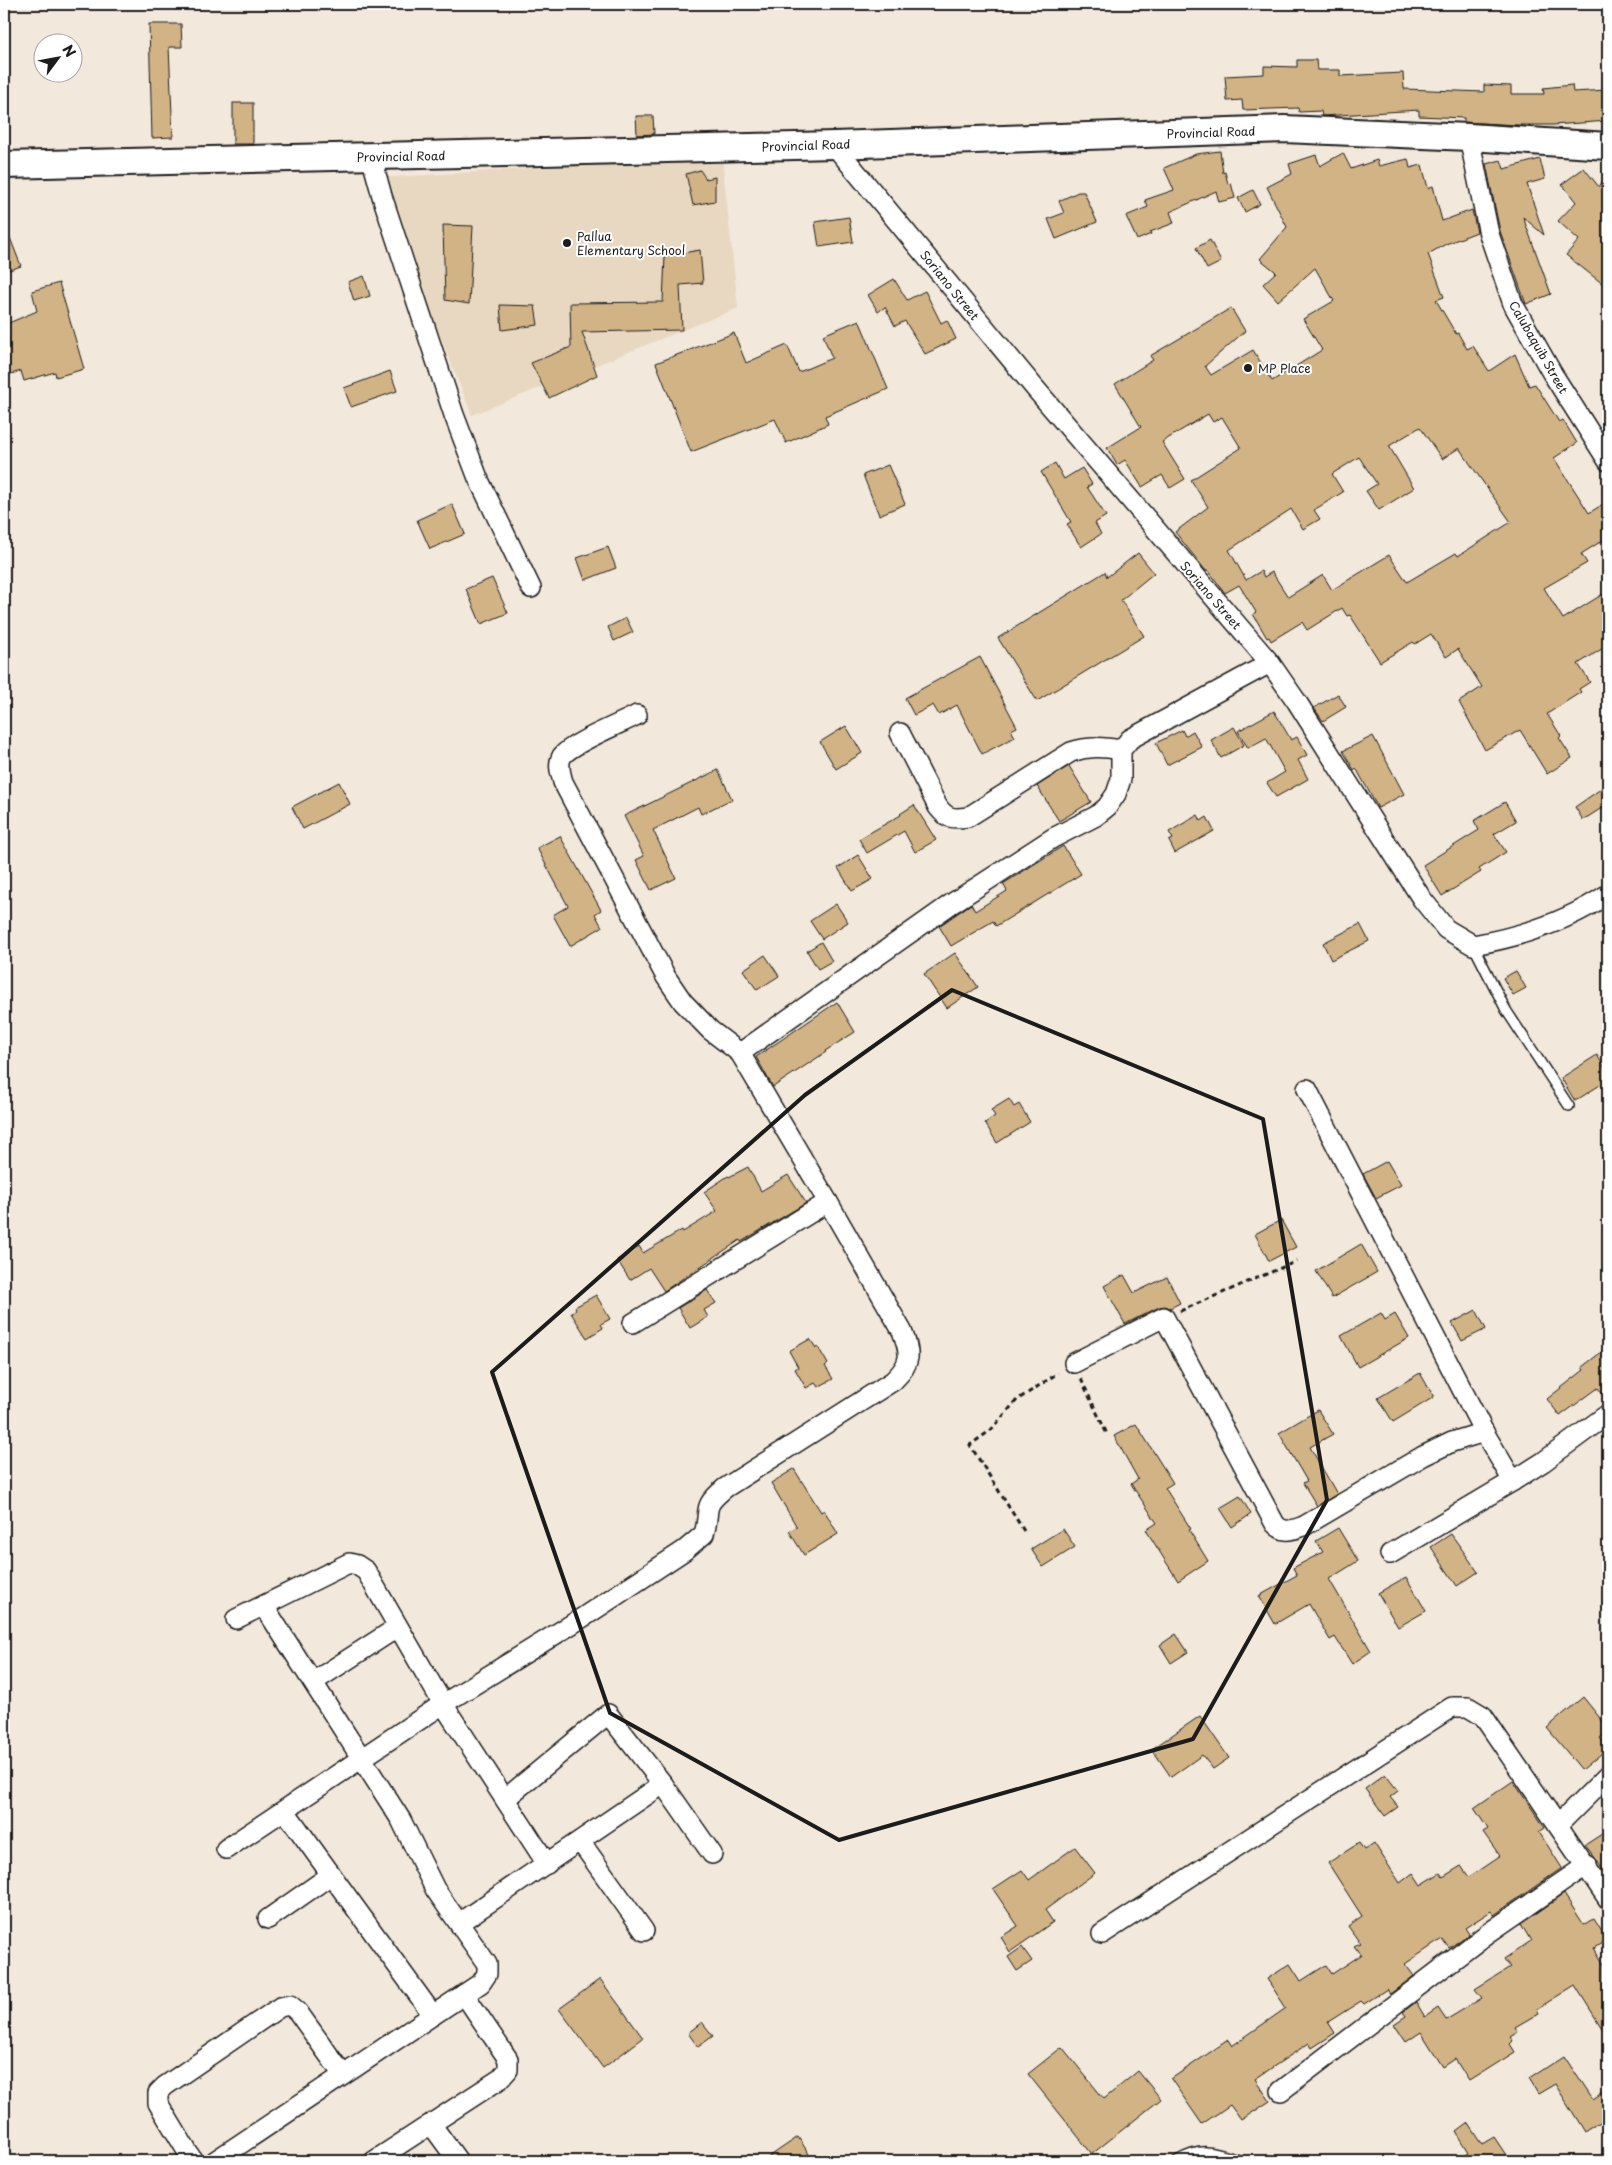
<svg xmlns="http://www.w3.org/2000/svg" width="1612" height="2165" viewBox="0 0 1612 2165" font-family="'Playpen Sans',sans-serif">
	<rect width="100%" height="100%" fill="#f2e8db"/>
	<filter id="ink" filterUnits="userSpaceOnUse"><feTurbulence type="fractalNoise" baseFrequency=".02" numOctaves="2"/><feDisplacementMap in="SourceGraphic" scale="10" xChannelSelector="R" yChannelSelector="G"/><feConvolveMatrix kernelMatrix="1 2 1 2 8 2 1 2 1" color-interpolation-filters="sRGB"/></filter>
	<g filter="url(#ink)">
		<path fill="#e8d8c2" d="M722,157L738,308L472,415L376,178Z"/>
		<g fill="#d2b386" stroke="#1c1c1c" fill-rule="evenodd">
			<path d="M149,24H181L182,47H169L173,137L152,138Z"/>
			<path d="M1297,60H1316L1317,70H1340V76L1403,73L1404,89L1484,92V85L1511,86V94H1544L1543,88L1572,85L1573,92L1607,90L1608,121L1553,125H1518L1464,122V118L1419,116V110L1322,116L1321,111L1299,112L1298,108L1243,110L1242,100L1227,101L1225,76L1264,74V66L1297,67Z"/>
			<rect x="233" y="103" width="20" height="41"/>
			<path d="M636,116H653L654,134L637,135Z"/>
			<path d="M1220,151L1223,173L1225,172L1228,184L1231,183L1235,198L1219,202L1216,191L1170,212L1174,223L1150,232L1151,234L1137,240L1126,216L1148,207L1145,200L1174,190L1164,168L1196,154Z"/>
			<path d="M1343,153L1351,169L1377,160L1379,166L1408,159L1410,168L1422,165L1428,188L1433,186L1442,221L1472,210L1477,232L1446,244L1428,254L1444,297L1436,300L1456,334L1458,333L1467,349L1473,346L1489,371L1515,354L1529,386L1535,384L1559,422L1563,420L1577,443L1554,458L1589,513L1608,501V537L1581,554L1587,563L1544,588L1563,619L1603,594L1608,602V645L1578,664L1590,682L1579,689L1581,692L1547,714L1561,736L1559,738L1572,758L1547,774L1520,730L1485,750L1459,702L1482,687L1458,649L1446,657L1431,634L1415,644L1413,642L1380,662L1350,615L1347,616L1342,608L1307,630L1302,622L1271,641L1269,637L1267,638L1253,614L1256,612L1239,585L1225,593L1208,570L1206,571L1175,532L1208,507L1191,480L1241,448L1222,417L1213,422L1208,414L1162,442L1185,479L1170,488L1162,475L1142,487L1125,460L1117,465L1107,448L1141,427L1115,384L1153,360L1150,356L1231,308L1245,331L1205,366L1211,375L1253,350L1272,381L1322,350L1303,319L1334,301L1315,268L1278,301L1263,284L1276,272L1260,259L1287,227L1267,187L1292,174L1289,164L1316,155L1320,166ZM1420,427L1442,459L1459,448L1511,522L1458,556L1456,553L1407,582L1389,555L1332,590L1323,575L1288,597L1272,572L1264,577L1261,571L1246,580L1229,550L1291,509L1303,529L1320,519L1314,510L1343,492L1332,474L1359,457L1377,484L1366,491L1379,510L1414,488L1389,446Z"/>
			<path d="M1540,159L1545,179L1527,184L1544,235L1523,217L1551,294L1526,304L1500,231L1486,164L1501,160L1504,169Z"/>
			<path d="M1584,168L1599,187L1608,173V288L1566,255L1579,240L1558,221L1576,202L1562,184Z"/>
			<path d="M700,170L706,179L715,177V201L693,205L686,174Z"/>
			<path d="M1253,190L1260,204L1245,212L1238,198Z"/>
			<path d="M1078,192H1084L1097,222L1056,239L1048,219L1064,213L1059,201Z"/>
			<path d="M849,217L853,242L819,247L815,222Z"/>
			<path d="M4,225H5L21,266L4,272Z"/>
			<path d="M443,225L473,226L469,304L445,300Z"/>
			<path d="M1210,240L1221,262L1207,269L1196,248Z"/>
			<path d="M700,250L703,283L680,285L682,330L582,332L597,375L549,398L531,363L571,347L570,303L663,302L665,256Z"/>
			<path d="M364,276L370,296L354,301L348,282Z"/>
			<path d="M894,279L907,300L925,291L941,323L947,320L956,339L925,354L905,321L895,326L885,307L878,312L868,295Z"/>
			<path d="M59,283L84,369L56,377L55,372L24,381L21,371L4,376V325L37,311L32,291Z"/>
			<path d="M500,305L535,306L538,325L502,330Z"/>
			<path d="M859,320L888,389L825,416L828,424L786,443L775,419L691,452L656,363L734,333L746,363L787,345L799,372L832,358L823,335Z"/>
			<path d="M390,371L397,391L351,407L344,388Z"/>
			<path d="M1055,463L1064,479L1082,468L1092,484L1087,487L1106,516L1095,523L1101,534L1081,547L1067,524L1071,522L1041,472Z"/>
			<path d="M888,465L905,504L879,515L863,475Z"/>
			<path d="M452,504L465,534L430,549L417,520Z"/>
			<path d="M608,547L616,568L585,580L577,558Z"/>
			<path d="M1138,553L1154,573L1121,600L1144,636L1037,701L998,638L1105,572L1107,577Z"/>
			<path d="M492,578L508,613L481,624L466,589Z"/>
			<path d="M626,618L633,632L614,641L608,627Z"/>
			<path d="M980,657L1017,727L1011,730L1015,737L982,754L957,705L939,715L933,705L914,715L905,698Z"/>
			<path d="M1338,694L1346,707L1323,721L1314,708Z"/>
			<path d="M1274,711L1291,740L1297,737L1307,755L1298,760L1308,779L1276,797L1267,783L1285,772L1266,738L1248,748L1238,731Z"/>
			<path d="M846,726L862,753L836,769L820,742Z"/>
			<path d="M1234,727L1244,745L1221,758L1211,740Z"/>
			<path d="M1182,730L1185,736L1193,731L1202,747L1167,765L1156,743Z"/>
			<path d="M1373,736L1404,794L1378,808L1356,768L1354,770L1343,751Z"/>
			<path d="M1069,766L1091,802L1059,821L1037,786Z"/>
			<path d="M718,770L732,799L701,814L698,807L653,830L676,878L651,890L636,860L644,856L624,816Z"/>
			<path d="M339,782L350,804L303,829L292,807Z"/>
			<path d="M1608,784V804L1583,820L1575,807Z"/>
			<path d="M1505,802L1516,821L1494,834L1506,852L1479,869L1481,872L1442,896L1423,865L1479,830L1474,821Z"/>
			<path d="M914,805L936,840L915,852L904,831L867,853L859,839L901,815L900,814Z"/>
			<path d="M1198,815L1201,821L1207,817L1214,831L1175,853L1169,841L1173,839L1169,832Z"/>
			<path d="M560,836L601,910L595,914L602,927L570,946L553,915L568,906L537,848Z"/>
			<path d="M1063,846L1081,874L996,926L993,921L951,946L939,926L971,904L975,911L1007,891L1003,884Z"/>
			<path d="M858,855L873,879L852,891L838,868Z"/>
			<path d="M836,904L848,922L822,939L810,921Z"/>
			<path d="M1360,924L1369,941L1331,960L1323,943Z"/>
			<path d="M821,942L832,961L818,969L807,951Z"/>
			<path d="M955,953L978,987L947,1008L924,974Z"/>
			<path d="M765,955L779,976L757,990L743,970Z"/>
			<path d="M1516,971L1526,988L1513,995L1503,978Z"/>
			<path d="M837,1002L855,1032L825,1051L826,1052L773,1087L756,1057Z"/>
			<path d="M1597,1055L1608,1073V1080L1575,1101L1561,1078Z"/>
			<path d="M1009,1099L1014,1107L1019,1104L1030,1122L997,1143L985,1123L995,1116L991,1110Z"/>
			<path d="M1387,1161L1401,1185L1376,1198L1363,1174Z"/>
			<path d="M748,1167L761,1191L788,1175L806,1203L741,1242L740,1240L664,1291L649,1268L630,1280L617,1260L639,1246L643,1253L682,1230L683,1232L717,1211L704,1192L728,1176L729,1177Z"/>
			<path d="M1281,1220L1296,1247L1269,1261L1255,1234Z"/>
			<path d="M1361,1244L1377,1272L1332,1298L1316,1271Z"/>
			<path d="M1124,1275L1134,1293L1167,1277L1180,1303L1170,1308L1165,1306L1159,1307L1125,1324L1104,1286Z"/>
			<path d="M707,1290L716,1303L704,1310L708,1317L690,1328L678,1308Z"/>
			<path d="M596,1295L610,1319L601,1324L603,1328L587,1338L571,1313L576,1309L575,1307Z"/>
			<path d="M1476,1310L1486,1329L1462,1341L1452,1323Z"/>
			<path d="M1381,1313L1385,1320L1395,1314L1409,1338L1358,1367L1341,1336Z"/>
			<path d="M810,1339L816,1348L818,1347L828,1364L825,1366L833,1379L818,1387L815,1383L806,1388L795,1369L798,1367L789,1351Z"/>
			<path d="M1608,1347V1401L1598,1388L1560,1416L1547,1399L1584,1370L1582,1367Z"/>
			<path d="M1420,1373L1434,1397L1393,1422L1378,1398Z"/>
			<path d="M1318,1410L1333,1434L1310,1447L1337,1494L1317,1506L1303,1483L1307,1481L1279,1433Z"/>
			<path d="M1136,1424L1173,1483L1165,1488L1191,1529L1189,1530L1208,1561L1178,1581L1146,1530L1157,1523L1131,1484L1138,1479L1114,1436Z"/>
			<path d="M794,1469L821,1512L824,1510L838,1534L804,1555L789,1531L797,1527L771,1483Z"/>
			<path d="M1240,1496L1251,1514L1232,1527L1220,1508Z"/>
			<path d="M1338,1528L1358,1561L1329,1579L1371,1651L1352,1664L1335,1637L1330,1640L1309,1604L1275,1624L1259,1596L1297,1575L1293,1568L1323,1552L1316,1541Z"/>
			<path d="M1063,1529L1075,1547L1043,1567L1031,1549Z"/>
			<path d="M1451,1534L1478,1572L1457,1586L1431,1547Z"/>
			<path d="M1406,1577L1426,1611L1398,1627L1378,1593Z"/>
			<path d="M1176,1634L1188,1652L1171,1663L1160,1645Z"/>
			<path d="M1583,1697L1608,1728V1731L1600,1738L1608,1748L1582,1770L1547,1728Z"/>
			<path d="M1200,1716L1229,1758L1213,1769L1202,1755L1171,1777L1152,1749Z"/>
			<path d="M1385,1774L1398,1791L1390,1797L1398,1807L1385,1816L1365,1789Z"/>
			<path d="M1513,1781L1545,1828L1539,1832L1562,1868L1494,1915L1491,1911L1465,1928L1469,1934L1449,1948L1442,1939L1405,1964L1414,1976L1390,1994L1387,1989L1364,2004L1361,2001L1328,2022L1335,2033L1312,2048L1309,2043L1255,2079L1270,2101L1241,2120L1230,2105L1202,2124L1171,2079L1228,2040L1232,2046L1286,2008L1267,1979L1290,1964L1301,1981L1326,1965L1332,1974L1361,1955L1354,1946L1360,1943L1348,1926L1362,1916L1328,1863L1359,1843L1364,1850L1374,1843L1400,1883L1413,1873L1421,1885L1440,1873L1443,1877L1461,1866L1469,1877L1500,1856L1483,1832L1488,1829L1474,1808Z"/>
			<path d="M1608,1830V1879L1596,1859L1585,1845Z"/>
			<path d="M1075,1847L1095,1873L1045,1910L1053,1922L1010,1952L1001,1937L1018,1926L993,1889L1022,1870L1029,1880Z"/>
			<path d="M1564,1894L1584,1925L1594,1919L1607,1940L1594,1948L1608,1971V2038L1575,1985L1537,2009L1539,2013L1515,2027L1518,2032L1510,2037L1513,2041L1510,2044L1515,2052L1469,2081L1455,2059L1443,2067L1421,2032L1406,2042L1394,2024L1406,2016L1403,2012L1416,2002L1425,2017L1438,2008L1446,2020L1482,1998L1475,1989L1510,1967L1504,1959L1531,1941L1521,1924Z"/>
			<path d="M1022,1947L1032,1961L1017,1971L1008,1957Z"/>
			<path d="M600,1979L643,2038L603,2068L559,2009Z"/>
			<path d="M702,2022L713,2036L698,2047L688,2033Z"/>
			<path d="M1062,2047L1104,2099L1138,2071L1161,2099L1092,2154L1028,2074Z"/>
			<path d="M1564,2056L1593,2100L1608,2090V2117L1585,2132L1555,2084L1538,2094L1529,2079Z"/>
			<path d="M1468,2123L1482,2144L1494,2137L1510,2161H1456L1469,2153L1456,2132Z"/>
			<path d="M798,2137L809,2154L798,2161H763Z"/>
		</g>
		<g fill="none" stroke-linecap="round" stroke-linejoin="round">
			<defs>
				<g id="lane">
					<path d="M1473,945L1506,1010L1569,1106"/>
					<path d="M1177,2161C1203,2146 1214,2152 1241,2161"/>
				</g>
				<g id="street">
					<path d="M1469,137L1489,234L1513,304L1552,373L1608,461"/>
					<path d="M834,145L1034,387L1270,663L1297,702L1422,899L1446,929L1473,945C1520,937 1568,921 1608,894"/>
					<path d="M371,156L382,196L454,415L478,478L531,588"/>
					<path d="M900,733L938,807C947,819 953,819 968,817L1071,752C1089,746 1103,747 1121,750"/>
					<path d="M740,1053L951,904L1053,838L1096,816L1107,807L1116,794L1121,779V750L1130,739L1270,663"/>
					<path d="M1307,1089L1484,1432L1513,1481L1543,1462L1608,1414"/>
					<path d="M633,1323L828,1202L740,1053L710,1030L683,1002L666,977L563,782C561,774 557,765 562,756C572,743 620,724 637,715"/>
					<path d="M1074,1363L1164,1317L1275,1524C1284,1534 1292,1530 1304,1526L1423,1456L1452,1442L1484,1432"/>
					<path d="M1390,1554L1513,1481"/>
					<path d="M236,1619L349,1563L357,1565L366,1571L443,1704L547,1864"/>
					<path d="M313,1682L398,1627"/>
					<path d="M505,1799L608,1714L663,1784L712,1854"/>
					<path d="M285,1811L433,2015"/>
					<path d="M1558,1825L1608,1775"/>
					<path d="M580,1841L644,1931"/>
					<path d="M226,1849L443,1704L585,1616L685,1550L704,1534C712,1507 700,1509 725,1488L893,1381C912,1363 911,1354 902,1331L828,1202"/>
					<path d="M268,1919L331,1875"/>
					<path d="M459,1923L663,1784"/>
					<path d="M1102,1934L1452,1707H1468L1483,1716L1608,1899"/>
					<path d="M1281,2091L1487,1934L1587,1865"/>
					<path d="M431,2124L458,2161"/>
					<path d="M193,2161L158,2103V2093L165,2086L280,2007L290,2005L298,2012L343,2075"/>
					<path d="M215,2161L481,1983L487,1974V1964L435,1889L401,1820L264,1606"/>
					<path d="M374,2161L500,2079L508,2070V2059L464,1994"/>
				</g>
				<path id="secondary" d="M4,165L834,145L1284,129L1469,137L1608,146"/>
			</defs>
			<use href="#lane" stroke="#1c1c1c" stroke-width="12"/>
			<use href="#street" stroke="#1c1c1c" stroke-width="22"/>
			<use href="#secondary" stroke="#1c1c1c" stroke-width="30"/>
			<g stroke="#1c1c1c" stroke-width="3" stroke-dasharray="5 4" stroke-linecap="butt">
				<path d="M1180,1311L1297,1261"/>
				<path d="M1081,1379L1107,1434"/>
				<path d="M1024,1531L970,1445L991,1430L1017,1400L1058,1373"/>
			</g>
			<use href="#lane" stroke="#fff" stroke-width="9"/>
			<use href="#street" stroke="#fff" stroke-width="19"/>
			<use href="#secondary" stroke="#fff" stroke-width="26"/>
		</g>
	</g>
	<path fill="none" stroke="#1c1c1c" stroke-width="4" stroke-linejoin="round" d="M952,990L1263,1119L1327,1500L1193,1739L839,1840L610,1713L492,1372L805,1095Z"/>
	<g fill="#1c1c1c" stroke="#fff" stroke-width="2">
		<circle cx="567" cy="243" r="5"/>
		<circle cx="1248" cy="368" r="5"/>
	</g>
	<g text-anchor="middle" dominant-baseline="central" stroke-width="4" stroke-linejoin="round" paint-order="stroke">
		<g font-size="12" fill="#1c1c1c" stroke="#fff">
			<text transform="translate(1211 132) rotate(-2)">Provincial Road</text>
			<text transform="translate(806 145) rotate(-2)">Provincial Road</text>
			<text transform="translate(401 156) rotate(-1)">Provincial Road</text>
			<text transform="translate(950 285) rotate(51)">Soriano Street</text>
			<text transform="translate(1539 347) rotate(60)">Calubaquib Street</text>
			<text transform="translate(1211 595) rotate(49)">Soriano Street</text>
		</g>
		<g font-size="12" fill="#1c1c1c" stroke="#fff" text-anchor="start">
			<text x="577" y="236">Pallua<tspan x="577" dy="14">Elementary School</tspan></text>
			<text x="1258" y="368">MP Place</text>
		</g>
	</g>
	<rect width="1612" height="2165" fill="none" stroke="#fff" stroke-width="20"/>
	<rect x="10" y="10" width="1592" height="2145" fill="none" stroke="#1c1c1c" stroke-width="2" filter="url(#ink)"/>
	<g transform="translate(58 58) rotate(58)"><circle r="24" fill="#ffffff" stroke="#a4a4a4"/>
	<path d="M0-4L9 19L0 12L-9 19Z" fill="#1c1c1c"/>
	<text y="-8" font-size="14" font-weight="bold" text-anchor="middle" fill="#1c1c1c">N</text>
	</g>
</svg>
